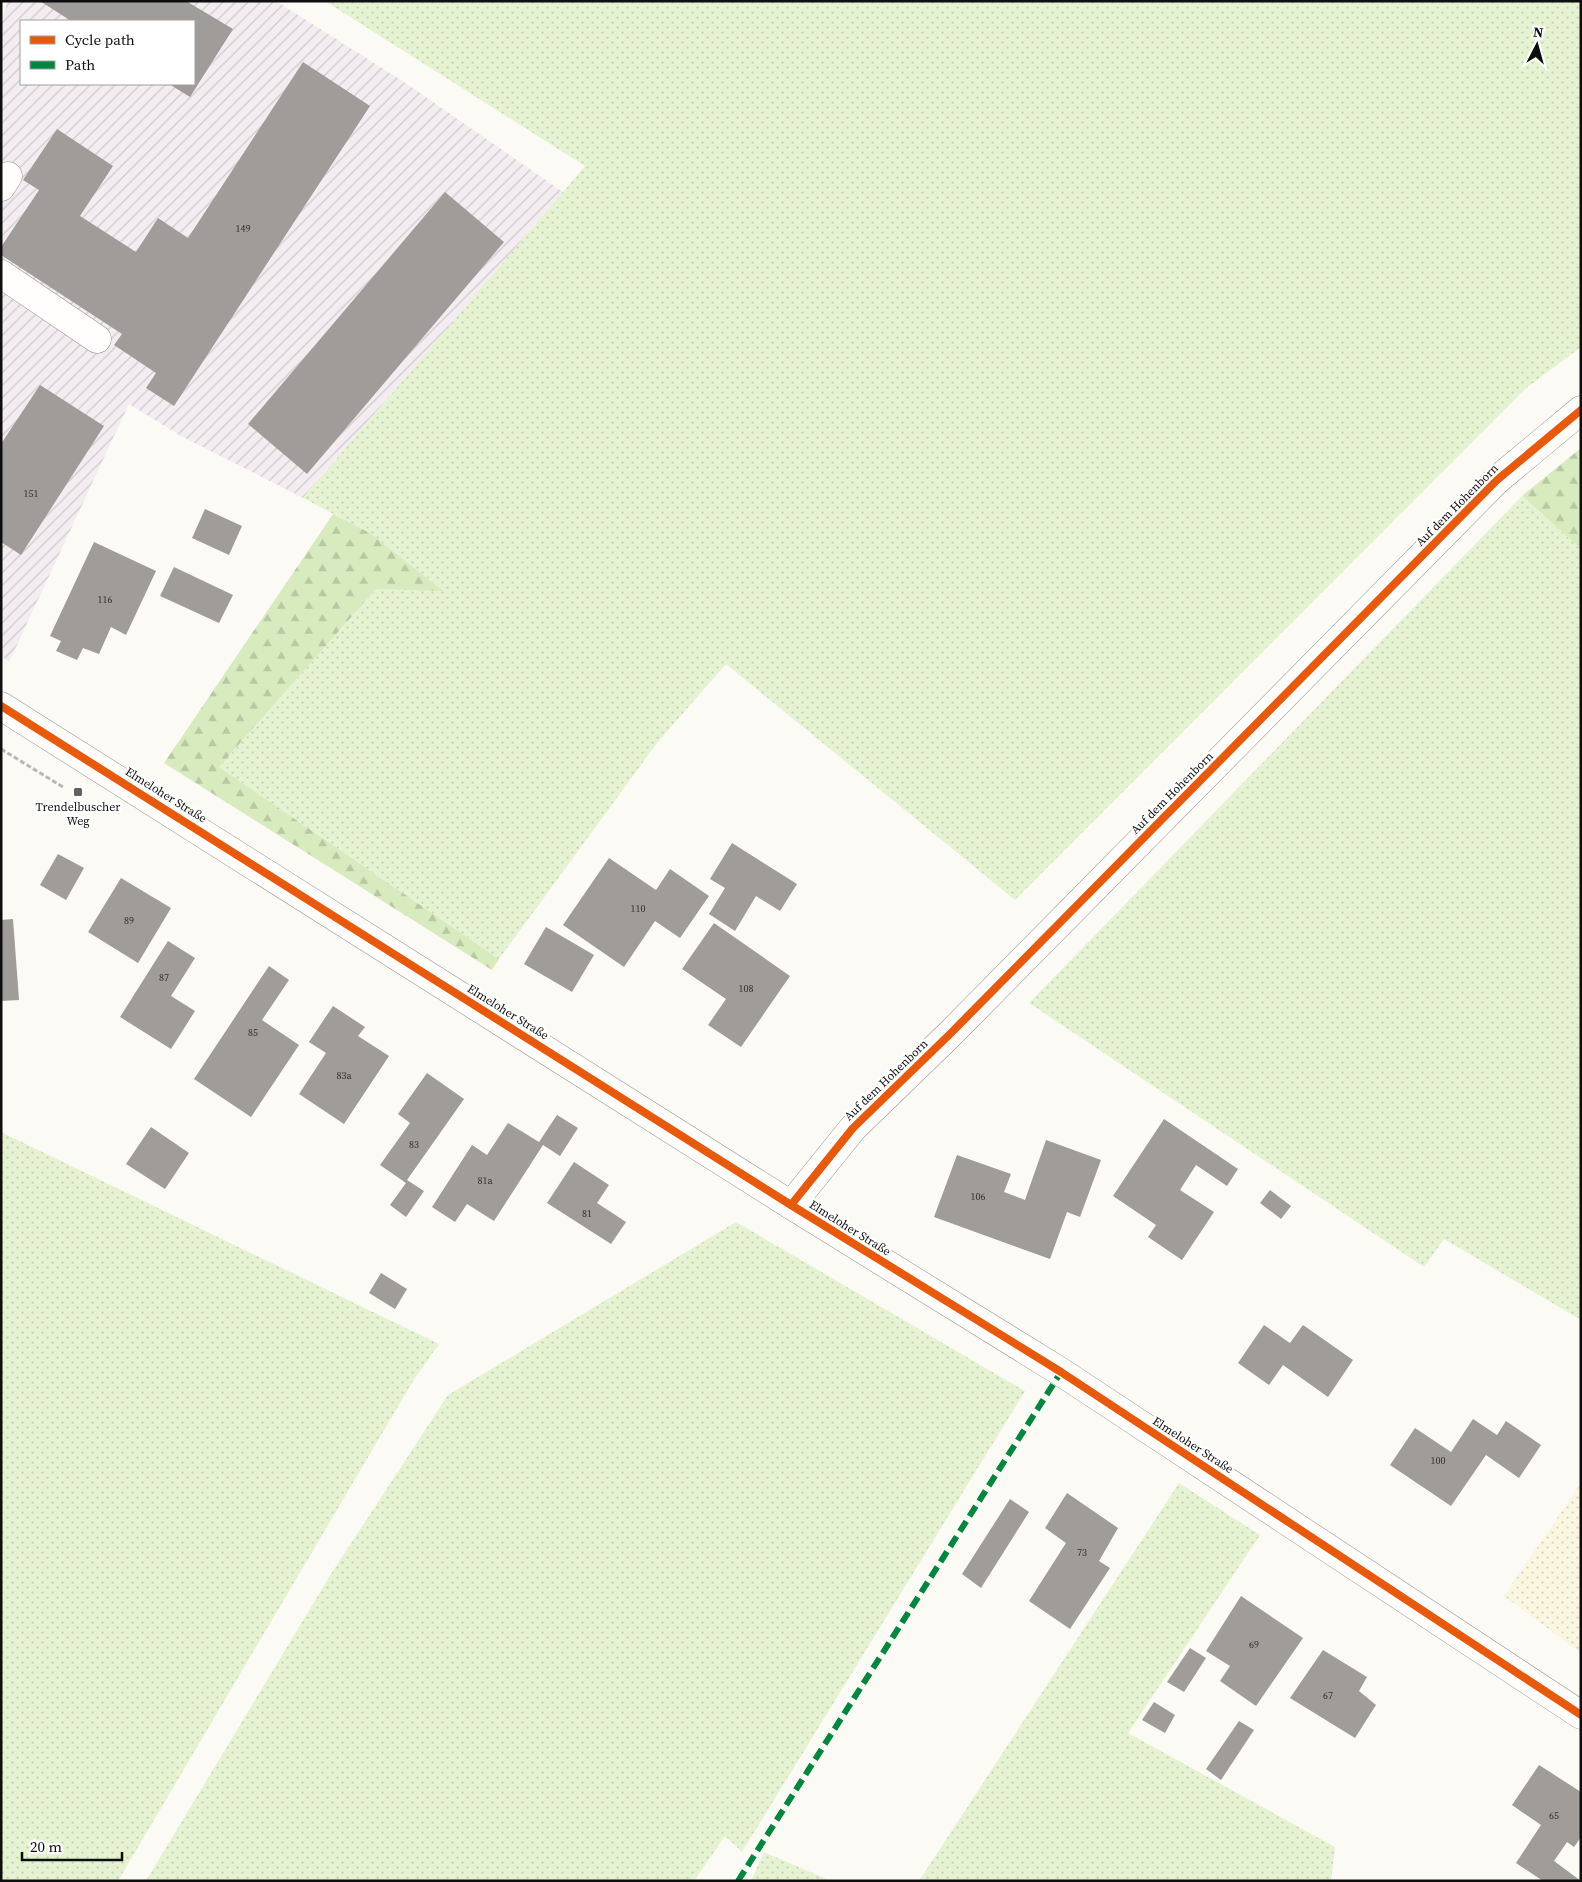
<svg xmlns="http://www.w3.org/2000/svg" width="1582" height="1882" viewBox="0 0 1582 1882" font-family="'Source Serif 4',serif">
	<defs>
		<pattern id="industrial-furrows" width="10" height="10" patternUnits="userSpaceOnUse" patternTransform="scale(1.25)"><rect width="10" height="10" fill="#f3edf1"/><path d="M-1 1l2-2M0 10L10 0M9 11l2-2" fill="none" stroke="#cfcacd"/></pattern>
		<pattern id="farmland-dots" width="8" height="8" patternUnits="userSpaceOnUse" patternTransform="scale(1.25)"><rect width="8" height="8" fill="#faf6df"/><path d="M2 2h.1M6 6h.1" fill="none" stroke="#d5d2be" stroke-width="1.8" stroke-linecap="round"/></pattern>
		<pattern id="green-dots" width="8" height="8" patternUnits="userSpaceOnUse" patternTransform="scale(1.25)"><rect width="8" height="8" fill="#e6f3d2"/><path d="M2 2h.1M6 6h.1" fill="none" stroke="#c4cfb3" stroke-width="1.8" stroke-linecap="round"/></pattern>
		<pattern id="forest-firs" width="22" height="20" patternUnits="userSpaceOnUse" patternTransform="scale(1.25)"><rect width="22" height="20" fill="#d7ebbf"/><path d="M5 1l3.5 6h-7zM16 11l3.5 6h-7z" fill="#b7c8a3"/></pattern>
	</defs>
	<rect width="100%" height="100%" fill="#fcfaf4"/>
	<path fill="url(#industrial-furrows)" fill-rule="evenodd" d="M7,1H276L404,82L563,192L303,498L181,436L129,404L9,662L1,656V27ZM21,21H194V84H21Z"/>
	<path fill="url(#farmland-dots)" d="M1581,1483V1653L1504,1596Z"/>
	<g fill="url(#green-dots)">
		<path d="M325,1H1581V347L1525,389L1015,900L726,664L657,743L499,959L219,767L376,589L443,590L370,533L303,498L585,166Z"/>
		<path d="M1522,496L1581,549V1320L1444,1239L1424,1267L1029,1003Z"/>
		<path d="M1,1132L439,1344L413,1381L118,1881H1Z"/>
		<path d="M736,1222L1025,1391L742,1852L725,1836L694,1881H146L331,1574L448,1395Z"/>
		<path d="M1179,1483L1260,1535L1128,1733L1335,1847L1331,1881H919Z"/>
		<path d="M764,1852L831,1881H751Z"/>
	</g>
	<g fill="url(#forest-firs)">
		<path d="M1581,448V549L1522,496Z"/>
		<path d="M333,514L370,533L444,591L376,589L219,767L499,959L492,970L164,763Z"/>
	</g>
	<g fill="#9f9c99">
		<path d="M40,1H186L233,29L190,97L169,84H194V21H71Z"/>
		<path d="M303,62L370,106L174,406L146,388L156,373L114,345L122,334L1,255V247L39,190L23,180L57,129L113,166L80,216L136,252L158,218L188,238Z"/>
		<path d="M445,192L504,242L307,474L248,424Z"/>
		<path d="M40,385L104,426L21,555L1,542V444Z"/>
		<path d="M205,509L242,526L229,555L192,538Z"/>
		<path d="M94,542L156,571L126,635L111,627L99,654L83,648L77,660L56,651L61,641L50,636Z"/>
		<path d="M174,567L233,595L219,623L160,596Z"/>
		<path d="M732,843L797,884L780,911L756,896L735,931L709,914L725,888L710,879Z"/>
		<path d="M58,854L84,868L66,900L40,885Z"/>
		<path d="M609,858L656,890L670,869L709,896L680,938L655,921L624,967L563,925Z"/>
		<path d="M121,878L171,908L138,963L88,932Z"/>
		<path d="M13,919L19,1000L1,1001V920Z"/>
		<path d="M714,923L790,976L741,1047L708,1025L726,999L682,969Z"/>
		<path d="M546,927L594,955L572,992L524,964Z"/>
		<path d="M168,941L195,958L171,996L195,1011L171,1049L120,1017Z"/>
		<path d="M269,966L289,980L262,1020L299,1045L251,1117L194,1079Z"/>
		<path d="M333,1006L365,1027L358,1036L389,1056L344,1124L299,1094L326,1053L309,1042Z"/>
		<path d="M427,1073L464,1099L407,1180L424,1191L406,1217L390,1205L406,1183L380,1165L410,1123L398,1114Z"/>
		<path d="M557,1115L578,1128L560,1156L543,1145L494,1221L467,1204L455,1222L432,1207L472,1145L487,1155L508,1123L539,1142Z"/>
		<path d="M1164,1119L1238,1169L1227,1186L1196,1165L1180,1190L1214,1212L1182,1260L1148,1237L1156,1225L1113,1196Z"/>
		<path d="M151,1127L189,1153L165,1189L126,1164Z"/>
		<path d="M1046,1140L1101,1160L1080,1217L1067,1212L1050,1259L934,1217L957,1155L1011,1174L1004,1192L1025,1200Z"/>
		<path d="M574,1162L609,1185L597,1203L626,1222L611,1244L547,1203Z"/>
		<path d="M1270,1190L1291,1206L1281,1219L1260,1203Z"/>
		<path d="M381,1273L407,1289L395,1309L369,1293Z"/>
		<path d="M1264,1325L1290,1343L1303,1325L1353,1360L1328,1397L1283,1365L1269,1385L1238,1363Z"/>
		<path d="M1473,1419L1497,1435L1506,1421L1541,1445L1519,1478L1486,1455L1451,1506L1390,1465L1415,1428L1451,1452Z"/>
		<path d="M1067,1493L1118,1528L1099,1561L1110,1568L1070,1629L1029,1601L1066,1543L1045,1528Z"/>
		<path d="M1010,1499L1029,1512L981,1588L962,1574Z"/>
		<path d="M1241,1596L1303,1638L1256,1706L1220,1681L1230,1666L1206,1651Z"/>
		<path d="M1190,1648L1206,1658L1184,1692L1167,1682Z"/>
		<path d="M1323,1650L1367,1677L1359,1691L1376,1705L1355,1738L1290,1698Z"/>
		<path d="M1154,1702L1175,1715L1165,1733L1142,1720Z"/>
		<path d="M1239,1721L1254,1730L1221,1780L1206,1769Z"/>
		<path d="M1539,1765L1581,1792V1837L1574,1847L1567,1842L1554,1861L1581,1881H1543L1516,1863L1541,1825L1512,1805Z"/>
	</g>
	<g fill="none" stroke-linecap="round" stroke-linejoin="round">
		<defs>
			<g id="minor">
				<path d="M1,187L8,176"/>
				<path d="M1,274L97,339"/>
				<path d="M1,706L791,1205L1061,1372L1581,1715"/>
				<path d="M791,1205L853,1128L950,1034L1497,480L1581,410"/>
			</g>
		</defs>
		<use href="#minor" stroke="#959492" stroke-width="29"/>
		<path stroke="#b8b8b7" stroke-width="3" stroke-dasharray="5 2.5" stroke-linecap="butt" d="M1,749L63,787"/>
		<use href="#minor" stroke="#fffefd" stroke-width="28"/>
		<path stroke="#00873e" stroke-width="6" stroke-dasharray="12 6" stroke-linecap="butt" d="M738,1881L1061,1372"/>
		<defs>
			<g id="cycleway">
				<path d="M1,706L791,1205L1061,1372L1581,1715"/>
				<path d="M791,1205L853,1128L950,1034L1497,480L1581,410"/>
			</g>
		</defs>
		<use href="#cycleway" stroke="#fff" stroke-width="11"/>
		<use href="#cycleway" stroke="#e8590c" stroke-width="8"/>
	</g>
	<rect fill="#61615e" stroke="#fff" stroke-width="2" x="73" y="787" width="10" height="10" rx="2.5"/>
	<g text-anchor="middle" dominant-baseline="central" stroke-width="5" stroke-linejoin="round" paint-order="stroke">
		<g font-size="10" fill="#323231">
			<text x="243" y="228">149</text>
			<text x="31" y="493">151</text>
			<text x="105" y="599">116</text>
			<text x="638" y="908">110</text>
			<text x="129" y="920">89</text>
			<text x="164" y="977">87</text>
			<text x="746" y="988">108</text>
			<text x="253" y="1032">85</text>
			<text x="344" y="1075">83a</text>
			<text x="414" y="1144">83</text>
			<text x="485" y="1180">81a</text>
			<text x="978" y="1196">106</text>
			<text x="587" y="1213">81</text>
			<text x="1438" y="1460">100</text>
			<text x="1082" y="1552">73</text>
			<text x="1254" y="1644">69</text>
			<text x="1328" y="1695">67</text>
			<text x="1554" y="1815">65</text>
		</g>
		<g font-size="12" fill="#0e0e0e" stroke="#fff">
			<text transform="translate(1457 505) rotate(-45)">Auf dem Hohenborn</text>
			<text transform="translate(1172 793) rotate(-45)">Auf dem Hohenborn</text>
			<text transform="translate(166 795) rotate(32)">Elmeloher Straße</text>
			<text transform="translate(508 1012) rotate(32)">Elmeloher Straße</text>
			<text transform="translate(886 1080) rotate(-44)">Auf dem Hohenborn</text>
			<text transform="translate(850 1228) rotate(32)">Elmeloher Straße</text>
			<text transform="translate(1193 1445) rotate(33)">Elmeloher Straße</text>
		</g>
		<g font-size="12" fill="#0e0e0e" stroke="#fff">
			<text x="78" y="807">Trendelbuscher<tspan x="78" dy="14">Weg</tspan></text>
		</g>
	</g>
	<rect width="1582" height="1882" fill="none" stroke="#0e0e0e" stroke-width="5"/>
	<rect x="20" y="20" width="175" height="65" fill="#ffffff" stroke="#9f9f9f"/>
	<rect x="30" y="36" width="25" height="8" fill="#e8590c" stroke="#9f9f9f"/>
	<text x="65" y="45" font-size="15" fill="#0e0e0e">Cycle path</text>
	<rect x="30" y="61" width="25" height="8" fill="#00873e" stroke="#9f9f9f"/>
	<text x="65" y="70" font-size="15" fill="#0e0e0e">Path</text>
	<g transform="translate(1537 45) rotate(6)" stroke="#ffffff" stroke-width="4" paint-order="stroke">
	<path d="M0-4L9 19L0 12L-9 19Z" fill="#0e0e0e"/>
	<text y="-8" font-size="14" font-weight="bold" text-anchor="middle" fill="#0e0e0e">N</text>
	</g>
	<path d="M22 1852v8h100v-8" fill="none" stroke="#0e0e0e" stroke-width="2.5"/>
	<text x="30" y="1852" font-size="15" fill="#0e0e0e" stroke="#ffffff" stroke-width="4" paint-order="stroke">20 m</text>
</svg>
